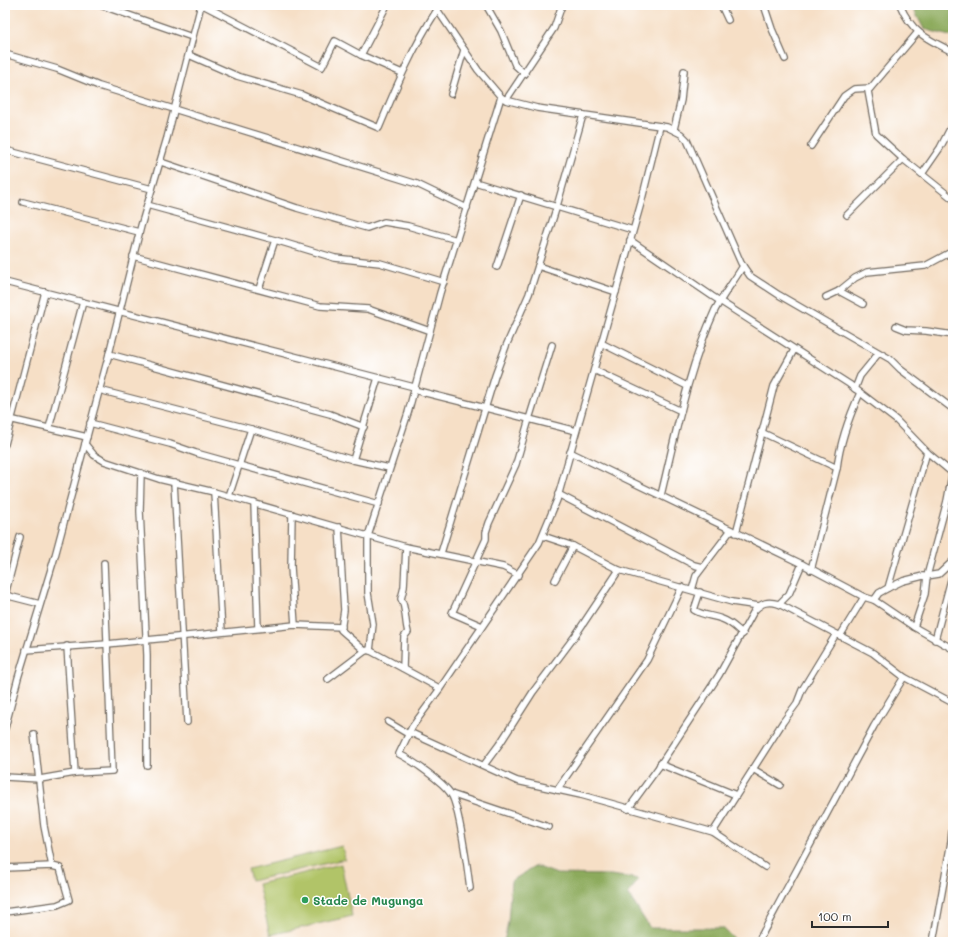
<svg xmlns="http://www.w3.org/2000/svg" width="958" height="947" viewBox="0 0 958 947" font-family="Mali,sans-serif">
	<rect width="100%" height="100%" fill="#fff"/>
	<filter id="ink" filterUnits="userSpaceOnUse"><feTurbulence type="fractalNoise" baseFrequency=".025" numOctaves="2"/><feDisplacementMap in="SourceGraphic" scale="8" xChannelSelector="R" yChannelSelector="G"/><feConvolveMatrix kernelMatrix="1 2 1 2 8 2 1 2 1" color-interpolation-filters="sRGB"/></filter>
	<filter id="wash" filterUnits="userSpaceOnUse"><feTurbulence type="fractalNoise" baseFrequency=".012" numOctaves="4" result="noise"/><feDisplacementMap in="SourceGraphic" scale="16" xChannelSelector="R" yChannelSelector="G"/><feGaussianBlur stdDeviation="0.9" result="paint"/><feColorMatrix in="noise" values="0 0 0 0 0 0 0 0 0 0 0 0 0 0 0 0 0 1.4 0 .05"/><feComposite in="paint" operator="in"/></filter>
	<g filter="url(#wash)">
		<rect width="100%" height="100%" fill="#f6dfc6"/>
		<g fill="#b1c468" stroke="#6e784a">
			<path d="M342,846L345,859L251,881L248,869Z"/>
			<path d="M341,864L352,916L270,935L258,884Z"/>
		</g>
		<g fill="#8caa5c" stroke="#5c6a44">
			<path d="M911,5H953V37L924,29Z"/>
			<path d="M536,866L557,874L611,875L639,879L628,894L650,928H723L737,942H504L508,922L511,881Z"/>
		</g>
	</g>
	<g filter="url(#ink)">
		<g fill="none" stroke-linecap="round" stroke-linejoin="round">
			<defs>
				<g id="minor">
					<path d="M100,5L192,37"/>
					<path d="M203,5L322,67L335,41L361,55L402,73"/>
					<path d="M434,5L478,70L501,97L506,100L537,108L667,127L681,134L687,140L741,263L750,276L779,295L890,359L900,369L953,409"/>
					<path d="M486,5L501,31L515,65L525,74"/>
					<path d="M721,5L728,20"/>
					<path d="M764,5L772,29L785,59"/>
					<path d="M900,5C912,33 927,39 953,52"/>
					<path d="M918,32L868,91L876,134L903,159L953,199"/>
					<path d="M5,54L57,69L99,86L417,184L467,208"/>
					<path d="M189,55L237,76L302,95L379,128C396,87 413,47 437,10"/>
					<path d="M361,55L387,5"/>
					<path d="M451,94L464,50"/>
					<path d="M506,100L554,28L562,5"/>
					<path d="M674,129L681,100L684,71"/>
					<path d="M811,146L844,96L854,89L870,88"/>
					<path d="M5,150L152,189"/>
					<path d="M161,162L297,208L367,228L384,222L408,226L457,240"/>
					<path d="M922,174L940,148L953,123"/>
					<path d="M475,182L633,230"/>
					<path d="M23,202L139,232"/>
					<path d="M147,205L275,240L335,258L380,263L444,282"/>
					<path d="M847,215L903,159"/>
					<path d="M630,240L712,296L849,384L896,420L927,452L888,588L879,593L874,600"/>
					<path d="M133,256L320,306L368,309L430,331"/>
					<path d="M538,266L616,292"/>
					<path d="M497,267L521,195"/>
					<path d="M5,282L414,387"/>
					<path d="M259,289L275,240"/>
					<path d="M839,291L863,304"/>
					<path d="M826,297L839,291L855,278L867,272L925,266L953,251"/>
					<path d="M896,326L906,330L926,331L953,335"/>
					<path d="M601,343L687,386"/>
					<path d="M109,354L330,414L364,427"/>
					<path d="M594,370L681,411"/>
					<path d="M855,389L860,376L878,354"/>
					<path d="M99,390L251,429L353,460L389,468"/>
					<path d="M414,390L529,419L552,345"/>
					<path d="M5,418L87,437"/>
					<path d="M90,423L170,444L196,453L379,504"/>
					<path d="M49,428L83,302"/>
					<path d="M761,432L837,468"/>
					<path d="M5,444L45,292"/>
					<path d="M85,444L94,455L104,461L159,479L214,492L406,547L503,567L519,575"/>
					<path d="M570,452L802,564L864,597L874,600L914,627L953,649"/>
					<path d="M927,452L951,472"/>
					<path d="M353,460L378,378"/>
					<path d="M141,473L140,511L147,655V765"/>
					<path d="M174,482L187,722"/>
					<path d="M214,492L222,632"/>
					<path d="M558,494L694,565L702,567"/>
					<path d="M661,495C676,433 688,369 715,310C723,295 734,281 743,266"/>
					<path d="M229,496L251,429"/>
					<path d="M254,503L258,628"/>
					<path d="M292,514L291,567L295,625"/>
					<path d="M339,527L344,610L341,630L365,651L369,650L439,688"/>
					<path d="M736,533L774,386L794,350"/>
					<path d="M543,536L573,546L619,570L732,602L759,606"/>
					<path d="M441,553L495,376L506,346L529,294L557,206L583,115"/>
					<path d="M811,570L837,468C840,441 849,417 860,393"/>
					<path d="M927,576L939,574L953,561"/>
					<path d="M555,580L573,546"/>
					<path d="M888,588L903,581L923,576L927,577"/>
					<path d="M692,590L696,576L731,530"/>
					<path d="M700,592L694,610C703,616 712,615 722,619C731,622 736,628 743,634"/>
					<path d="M5,595L20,537"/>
					<path d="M5,595L40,604"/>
					<path d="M779,604L789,594L802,564"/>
					<path d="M482,626L452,613L486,539V532L489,523L516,464L529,419L576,431"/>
					<path d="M914,627L925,594L927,576L947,501L953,469"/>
					<path d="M840,636L864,597"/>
					<path d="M935,640L953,572"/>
					<path d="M67,646L75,773"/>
					<path d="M26,650L107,644L295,625L342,627"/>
					<path d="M370,651L373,624L368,593V536L408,413L440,293L501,97"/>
					<path d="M403,668L404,637L408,632C405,623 406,606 401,599L404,587L406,547"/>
					<path d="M328,679L365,651"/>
					<path d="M388,722L408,734"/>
					<path d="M5,728L18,678L55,556L109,354L141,226L167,138L201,5"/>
					<path d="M409,732L517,781L581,795L713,832L765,867"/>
					<path d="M34,734L44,826L52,866"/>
					<path d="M660,764L736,795"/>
					<path d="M484,765L501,742L533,692L575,636L619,570"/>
					<path d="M753,769L780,785"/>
					<path d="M5,777L40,779L75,773L112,771L104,563"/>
					<path d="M557,790L647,660L682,587"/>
					<path d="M451,794L549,827"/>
					<path d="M628,809L658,768L719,675L754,611C762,602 768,601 779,604L873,653L904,677L953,703"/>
					<path d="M713,832L783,722L797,703L802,690L836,634"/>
					<path d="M5,868L52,866L60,868L69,900L57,905L5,912"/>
					<path d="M470,888C468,871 459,806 451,794C442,781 413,761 399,754L412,727L439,690L539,543L557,500L641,203L660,126"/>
					<path d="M758,942L874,726L904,677"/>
					<path d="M933,942L951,842L953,820"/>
				</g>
			</defs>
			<use href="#minor" stroke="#726a61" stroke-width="8"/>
			<use href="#minor" stroke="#fff" stroke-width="5.5"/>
		</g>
	</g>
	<circle fill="#2e9e5b" stroke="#fff" stroke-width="1.5" cx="305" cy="900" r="4"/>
	<g text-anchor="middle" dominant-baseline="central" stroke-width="3" stroke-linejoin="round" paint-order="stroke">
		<g font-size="12" font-weight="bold" fill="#27864d" stroke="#fff" text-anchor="start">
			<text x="313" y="900">Stade de Mugunga</text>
		</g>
	</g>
	<rect width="958" height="947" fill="none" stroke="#fff" stroke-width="20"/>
	<path d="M812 921v6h76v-6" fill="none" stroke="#2b2b2b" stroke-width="2"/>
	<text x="818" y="921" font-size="12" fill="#2b2b2b" stroke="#ffffff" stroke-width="3" paint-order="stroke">100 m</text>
</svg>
